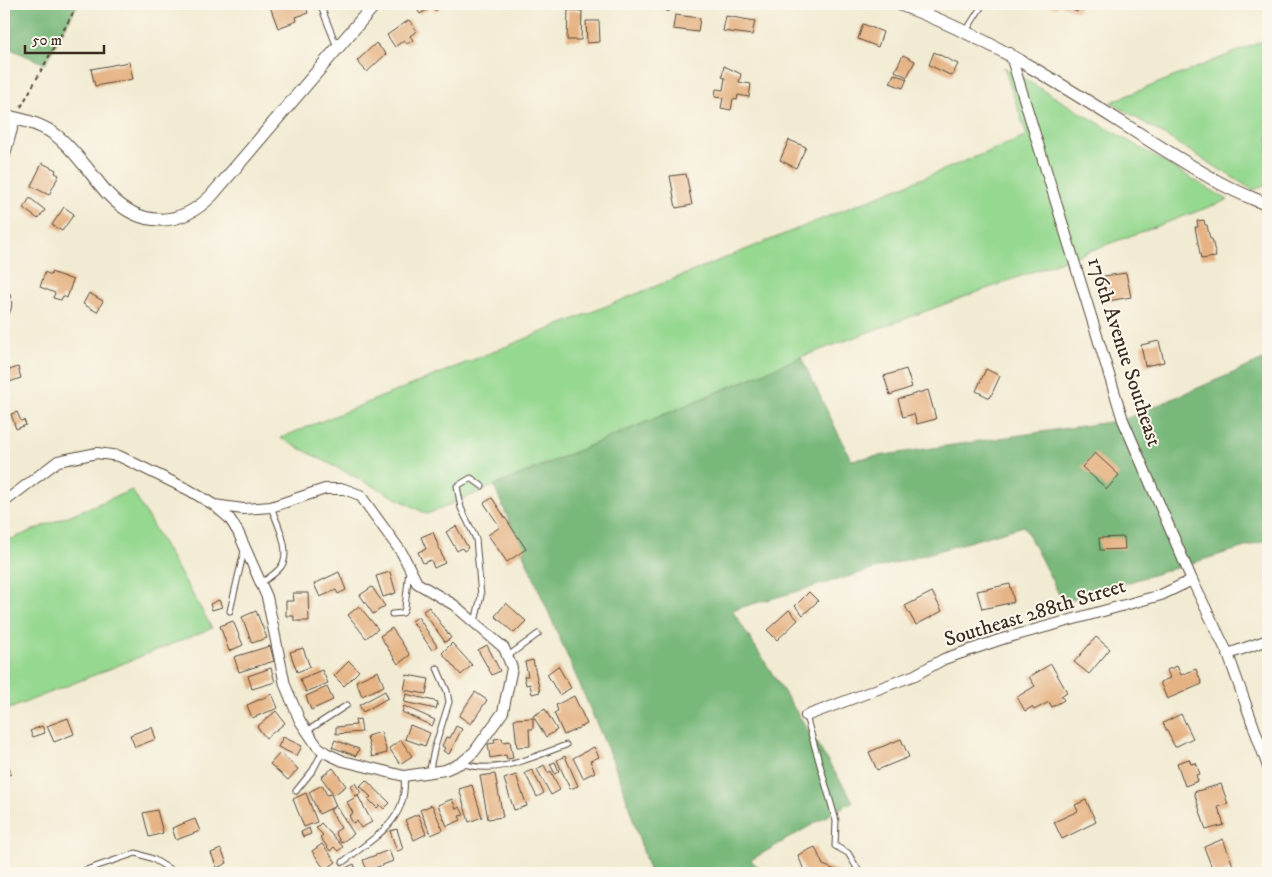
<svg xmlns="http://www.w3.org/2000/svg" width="1272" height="877" viewBox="0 0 1272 877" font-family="'IM FELL DW Pica',serif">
	<rect width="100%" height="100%" fill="#fbf7ec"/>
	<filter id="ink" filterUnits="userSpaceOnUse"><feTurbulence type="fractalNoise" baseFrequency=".02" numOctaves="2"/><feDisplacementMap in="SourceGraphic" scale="10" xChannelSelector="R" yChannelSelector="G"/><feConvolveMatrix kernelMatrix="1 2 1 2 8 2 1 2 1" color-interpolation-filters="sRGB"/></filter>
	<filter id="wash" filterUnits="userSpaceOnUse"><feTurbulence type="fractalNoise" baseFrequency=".0096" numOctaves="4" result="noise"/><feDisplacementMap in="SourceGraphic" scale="20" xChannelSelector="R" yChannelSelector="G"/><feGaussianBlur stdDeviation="1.12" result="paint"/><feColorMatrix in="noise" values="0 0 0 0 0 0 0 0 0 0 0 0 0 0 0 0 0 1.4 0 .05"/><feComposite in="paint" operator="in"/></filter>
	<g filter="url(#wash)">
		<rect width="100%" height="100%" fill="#f2ebd3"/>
		<g fill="#95d890" stroke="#688157">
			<path d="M1268,39V185L1253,190L1111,102Z"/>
			<path d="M1004,67L1228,200L801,357L427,514L280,438L1027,136Z"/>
			<path d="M132,490L212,628L4,711V542Z"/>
		</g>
		<g fill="#78b87a" stroke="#5a714c">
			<path d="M4,4H78L45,64L4,46Z"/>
			<path d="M801,357L851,460L1123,420L1268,358V540L1063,602L1024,526L732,610L853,801L751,860L764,873H650L620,778L494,486Z"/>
		</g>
		<g id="blocks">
			<g fill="#e5b283">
				<path d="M269,4H305L308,13L296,17L297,21L278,28Z"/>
				<path d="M414,4H442L443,6L435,11L432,7L420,14Z"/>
				<path d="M1042,4H1058L1057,8Z"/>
				<path d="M1059,4H1081L1077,12Z"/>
				<path d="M568,10L582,11L581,40H567Z"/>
				<path d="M675,15L700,18L698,32L673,29Z"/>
				<path d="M726,16L755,21L752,35L723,31Z"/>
				<path d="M409,20L417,31L410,36L413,40L407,44L404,40L395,47L387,35Z"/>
				<path d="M586,21H599L600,42L587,43Z"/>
				<path d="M863,24L883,32L878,47L858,39Z"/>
				<path d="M376,43L386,54L367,72L357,61Z"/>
				<path d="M934,52L958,64L952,76L929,65Z"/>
				<path d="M903,55L915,61L907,77L895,71Z"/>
				<path d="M129,62L133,79L95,86L91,69Z"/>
				<path d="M724,66L741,74L739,82L751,84L749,97L738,95L737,100L733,99L731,110L721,108L723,98L715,97L716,89L723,90L725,78L722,77Z"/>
				<path d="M894,74L907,79L903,88L890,83Z"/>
				<path d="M789,140L806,147L796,168L780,160Z"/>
				<path d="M42,163L56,170L55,173L59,175L49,195L31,186Z"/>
				<path d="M686,174L692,205L676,208L670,176Z"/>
				<path d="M30,198L45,210L38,219L23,208Z"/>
				<path d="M64,207L74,214L62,231L52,225Z"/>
				<path d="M1204,220L1205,225H1207L1210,239H1212L1216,257L1201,259L1195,227H1198L1197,221Z"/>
				<path d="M45,272L51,275V272L73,280L67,298L63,296L61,300L53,298L55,293L40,287Z"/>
				<path d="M1126,273L1131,297L1108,301L1104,276Z"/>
				<path d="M89,293L103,301L97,312L83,304Z"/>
				<path d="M1159,341L1164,362L1145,366L1141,345Z"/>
				<path d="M18,367L21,378L4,384V372Z"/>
				<path d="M906,369L912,387L890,395L884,376Z"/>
				<path d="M986,369L1000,376L990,398L976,391Z"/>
				<path d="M928,390L936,419L917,424L914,414L903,417L898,399Z"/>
				<path d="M17,412L21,421L24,420L26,425L16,429L11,414Z"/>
				<path d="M1095,453L1119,475L1107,489L1082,467Z"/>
				<path d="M492,498L526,549L507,562L488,535L500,527L484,503Z"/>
				<path d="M456,526L468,548L464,551L462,548L457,551L446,532Z"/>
				<path d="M433,532L445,563L434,568L431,560L423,563L418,552L426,549L421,537Z"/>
				<path d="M1124,537L1125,549L1100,550L1099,538Z"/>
				<path d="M339,572L346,590L338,594L336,590L320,597L314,584Z"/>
				<path d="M390,572L396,593L383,597L376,576Z"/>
				<path d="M1010,584L1014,602L982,609L977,591Z"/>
				<path d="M372,587L385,606L373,614L360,595Z"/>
				<path d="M809,592L818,601L803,615L795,606Z"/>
				<path d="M932,592L942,611L916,625L905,606Z"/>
				<path d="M293,593H308L309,621H294V616H286V601H294Z"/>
				<path d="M219,600L222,607L212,610L210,604Z"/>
				<path d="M506,603L526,621L514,633L495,616Z"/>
				<path d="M359,606L378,629L366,638L348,615Z"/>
				<path d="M429,607L451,638L445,642L423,611Z"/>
				<path d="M789,610L798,620L777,640L767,630Z"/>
				<path d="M256,611L267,638L252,643L242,617Z"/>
				<path d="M418,617L437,646L432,650L412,621Z"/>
				<path d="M233,621L243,645L229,651L220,626Z"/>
				<path d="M392,628L410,655L398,664L380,636Z"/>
				<path d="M1096,637L1110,649L1089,674L1074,662Z"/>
				<path d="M452,643L472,665L461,675L442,653Z"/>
				<path d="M487,645L500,671L492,675L478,650Z"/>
				<path d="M270,646L274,661L239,672L234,657Z"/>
				<path d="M303,648L310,667L297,672L290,652Z"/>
				<path d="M533,660L540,692L532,694L530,684L526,685L524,676H528L525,662Z"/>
				<path d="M349,661L359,671L344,686L334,676Z"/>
				<path d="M1051,664L1067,692L1061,696L1064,700L1052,707L1049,702L1034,710L1032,707L1025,711L1017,697L1035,686L1029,677Z"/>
				<path d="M558,666L571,688L559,695L547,674Z"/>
				<path d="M1177,666L1181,675L1196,669L1202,684L1167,699L1160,682L1170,678L1167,670Z"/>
				<path d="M271,668L275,682L252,689L248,676Z"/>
				<path d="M322,670L328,683L306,692L300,679Z"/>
				<path d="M378,671L384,686L362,696L356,681Z"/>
				<path d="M407,675L429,679L426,694L404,690Z"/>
				<path d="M327,687L333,700L311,710L306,696Z"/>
				<path d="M385,691L388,698L363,712L359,705Z"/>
				<path d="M475,692L487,700L471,724L459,716Z"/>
				<path d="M272,694L278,708L252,718L247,705Z"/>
				<path d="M406,694L438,702L436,709L404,702Z"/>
				<path d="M574,696L587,724L564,735L554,713L558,711L556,705Z"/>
				<path d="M404,706L435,720L432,726L402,712Z"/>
				<path d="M545,709L557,730L546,737L533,716Z"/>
				<path d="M276,711L285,723L266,738L257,727Z"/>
				<path d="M1181,714L1193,738L1175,747L1163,723Z"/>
				<path d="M68,718L74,734L54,742L47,726Z"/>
				<path d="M533,718V729H529L530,746L517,747L514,719Z"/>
				<path d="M360,719L362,732L336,734V727L356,725L355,720Z"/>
				<path d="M410,725L430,733L425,746L405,739Z"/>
				<path d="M42,726L45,733L33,737L30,731Z"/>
				<path d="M456,726L462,729L449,754L443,751L445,748L442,746L446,737L450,738Z"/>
				<path d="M152,727L156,739L135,747L130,735Z"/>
				<path d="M381,732L387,753L372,757L367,736Z"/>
				<path d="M283,737L302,746L297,756L278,747Z"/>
				<path d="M502,738L503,742L510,741L513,758L507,759L506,755L490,758L488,744L495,743L494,739Z"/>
				<path d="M901,739L909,757L877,770L869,752Z"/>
				<path d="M335,740L359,749L356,756L332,747Z"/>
				<path d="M401,740L412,756L400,764L389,748Z"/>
				<path d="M594,747L599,757L590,761L595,772L583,778L573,758Z"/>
				<path d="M280,753L298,769L288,780L270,764Z"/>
				<path d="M565,756L578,786L570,789L557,760Z"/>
				<path d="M1189,759L1191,764L1196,763L1200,774L1196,775L1198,781L1185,786L1177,763Z"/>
				<path d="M6,760L11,774L4,777V761Z"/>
				<path d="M555,762L559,771L555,774L550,764Z"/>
				<path d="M544,765L548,773L551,771L560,790L551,795L537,769Z"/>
				<path d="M333,768L346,786L334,795L321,777Z"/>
				<path d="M532,770L544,793L537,797L525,773Z"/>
				<path d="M495,774L503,817L488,819L480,776Z"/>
				<path d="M516,775L527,806L514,810L504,779Z"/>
				<path d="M366,780L390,803L384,809L380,805L377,808L368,799L371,797L360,786Z"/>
				<path d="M355,783L361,793L356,796L350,786Z"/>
				<path d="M1221,784L1228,804L1218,807L1224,825L1206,830L1194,792Z"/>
				<path d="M322,785L327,795L331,794L336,806L319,814L309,792Z"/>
				<path d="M472,785L482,817L469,822L459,789Z"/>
				<path d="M306,793L317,822L304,827L293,799Z"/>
				<path d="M358,796L372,822L361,828L357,821L353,823L349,816L353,813L347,802Z"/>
				<path d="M452,799L456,809L460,807L464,815L459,816L461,820L447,826L438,805Z"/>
				<path d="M1086,800L1096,822L1062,839L1054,822L1078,811L1075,805Z"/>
				<path d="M432,805L443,830L431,835L420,810Z"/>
				<path d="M336,806L354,834L341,843L335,832L341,828L330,810Z"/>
				<path d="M157,810L163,833L149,837L143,813Z"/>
				<path d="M418,814L426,834L414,840L405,820Z"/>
				<path d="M195,819L200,831L176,840L172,828Z"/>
				<path d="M321,823L343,847L338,851L334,847L330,851L320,837L323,835L316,828Z"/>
				<path d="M309,828L311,834L303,837L301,832Z"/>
				<path d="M397,829L403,849L397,851L390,831Z"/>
				<path d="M1223,839L1234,868L1222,873H1214L1204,847Z"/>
				<path d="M322,844L336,862L325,870L312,851Z"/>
				<path d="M815,847L823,865L843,873H805L798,855Z"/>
				<path d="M221,849L227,863L217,868L211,853Z"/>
				<path d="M389,850L393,861L367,871L363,860Z"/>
				<path d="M354,864L357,872L354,873H333L332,871L338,868L339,871Z"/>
				<path d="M213,868L214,873H200Z"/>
			</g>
		</g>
	</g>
	<g filter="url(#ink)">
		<use href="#blocks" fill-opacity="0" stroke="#564739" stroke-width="1"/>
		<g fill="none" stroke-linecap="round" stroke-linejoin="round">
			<defs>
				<g id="service">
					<path d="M320,4L337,47"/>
					<path d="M666,4L668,8"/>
					<path d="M966,31L983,4"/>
					<path d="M4,289C9,298 11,308 4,315"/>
					<path d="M261,583C267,579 275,574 280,568C293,553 277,523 271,507"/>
					<path d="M230,611L244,551"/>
					<path d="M392,614L403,613L405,608L409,570"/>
					<path d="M475,622L481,596L476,539L461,508L457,486L471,478L482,486"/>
					<path d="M508,656L538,634"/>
					<path d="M806,716L836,821L835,846L848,853L860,873"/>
					<path d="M307,731L347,705"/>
					<path d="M461,763C497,776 532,757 566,745"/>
					<path d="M429,773L434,750L449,702L447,691L437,668"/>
					<path d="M296,791L313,770L323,751"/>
					<path d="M343,862C374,837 409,821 404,776"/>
					<path d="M77,873L136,853L153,859L176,873"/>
				</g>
				<g id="minor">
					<path d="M1010,53L1123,420L1192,580L1228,654L1268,767"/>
					<path d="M4,158L15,118"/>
					<path d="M4,502L58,461L97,453L119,456L189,490L214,505L230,519L238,532L267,597L285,685L300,721L317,746L326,753L343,761L404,776L445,770L461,763L474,752L503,712L512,668L504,648L454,605L417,583L402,553L360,495L344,489H325L271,507L243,509L214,505"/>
					<path d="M1228,654L1268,640"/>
					<path d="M806,716L915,675L944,659L1002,639L1161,595L1192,580"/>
				</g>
				<g id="tertiary">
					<path d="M899,4C1013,45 1110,119 1213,179C1231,190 1250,197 1268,205"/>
					<path d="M4,116C22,119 42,124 57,136C77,152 91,175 108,194C140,228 180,228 212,195L375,4"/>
				</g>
			</defs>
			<use href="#service" stroke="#564739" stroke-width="7"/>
			<use href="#minor" stroke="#564739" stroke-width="12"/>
			<use href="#tertiary" stroke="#564739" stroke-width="14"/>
			<path stroke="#564739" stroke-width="2" stroke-dasharray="4 4" stroke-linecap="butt" d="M21,107L78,4"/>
			<use href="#service" stroke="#fff" stroke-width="5"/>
			<use href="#minor" stroke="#fff" stroke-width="10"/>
			<use href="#tertiary" stroke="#fff" stroke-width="12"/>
		</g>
	</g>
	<g text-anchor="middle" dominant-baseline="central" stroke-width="4" stroke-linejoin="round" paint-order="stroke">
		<g font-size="21" fill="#3b2a1e" stroke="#fbf7ec">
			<text transform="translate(1124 352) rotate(72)">176th Avenue Southeast</text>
			<text transform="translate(1035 613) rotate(-17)">Southeast 288th Street</text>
		</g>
	</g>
	<rect width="1272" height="877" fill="none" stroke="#fbf7ec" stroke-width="20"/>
	<path d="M25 45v8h79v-8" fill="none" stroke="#3b2a1e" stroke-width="2.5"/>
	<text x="32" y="45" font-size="15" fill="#3b2a1e" stroke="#fbf7ec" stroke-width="4" paint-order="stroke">50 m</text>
</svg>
